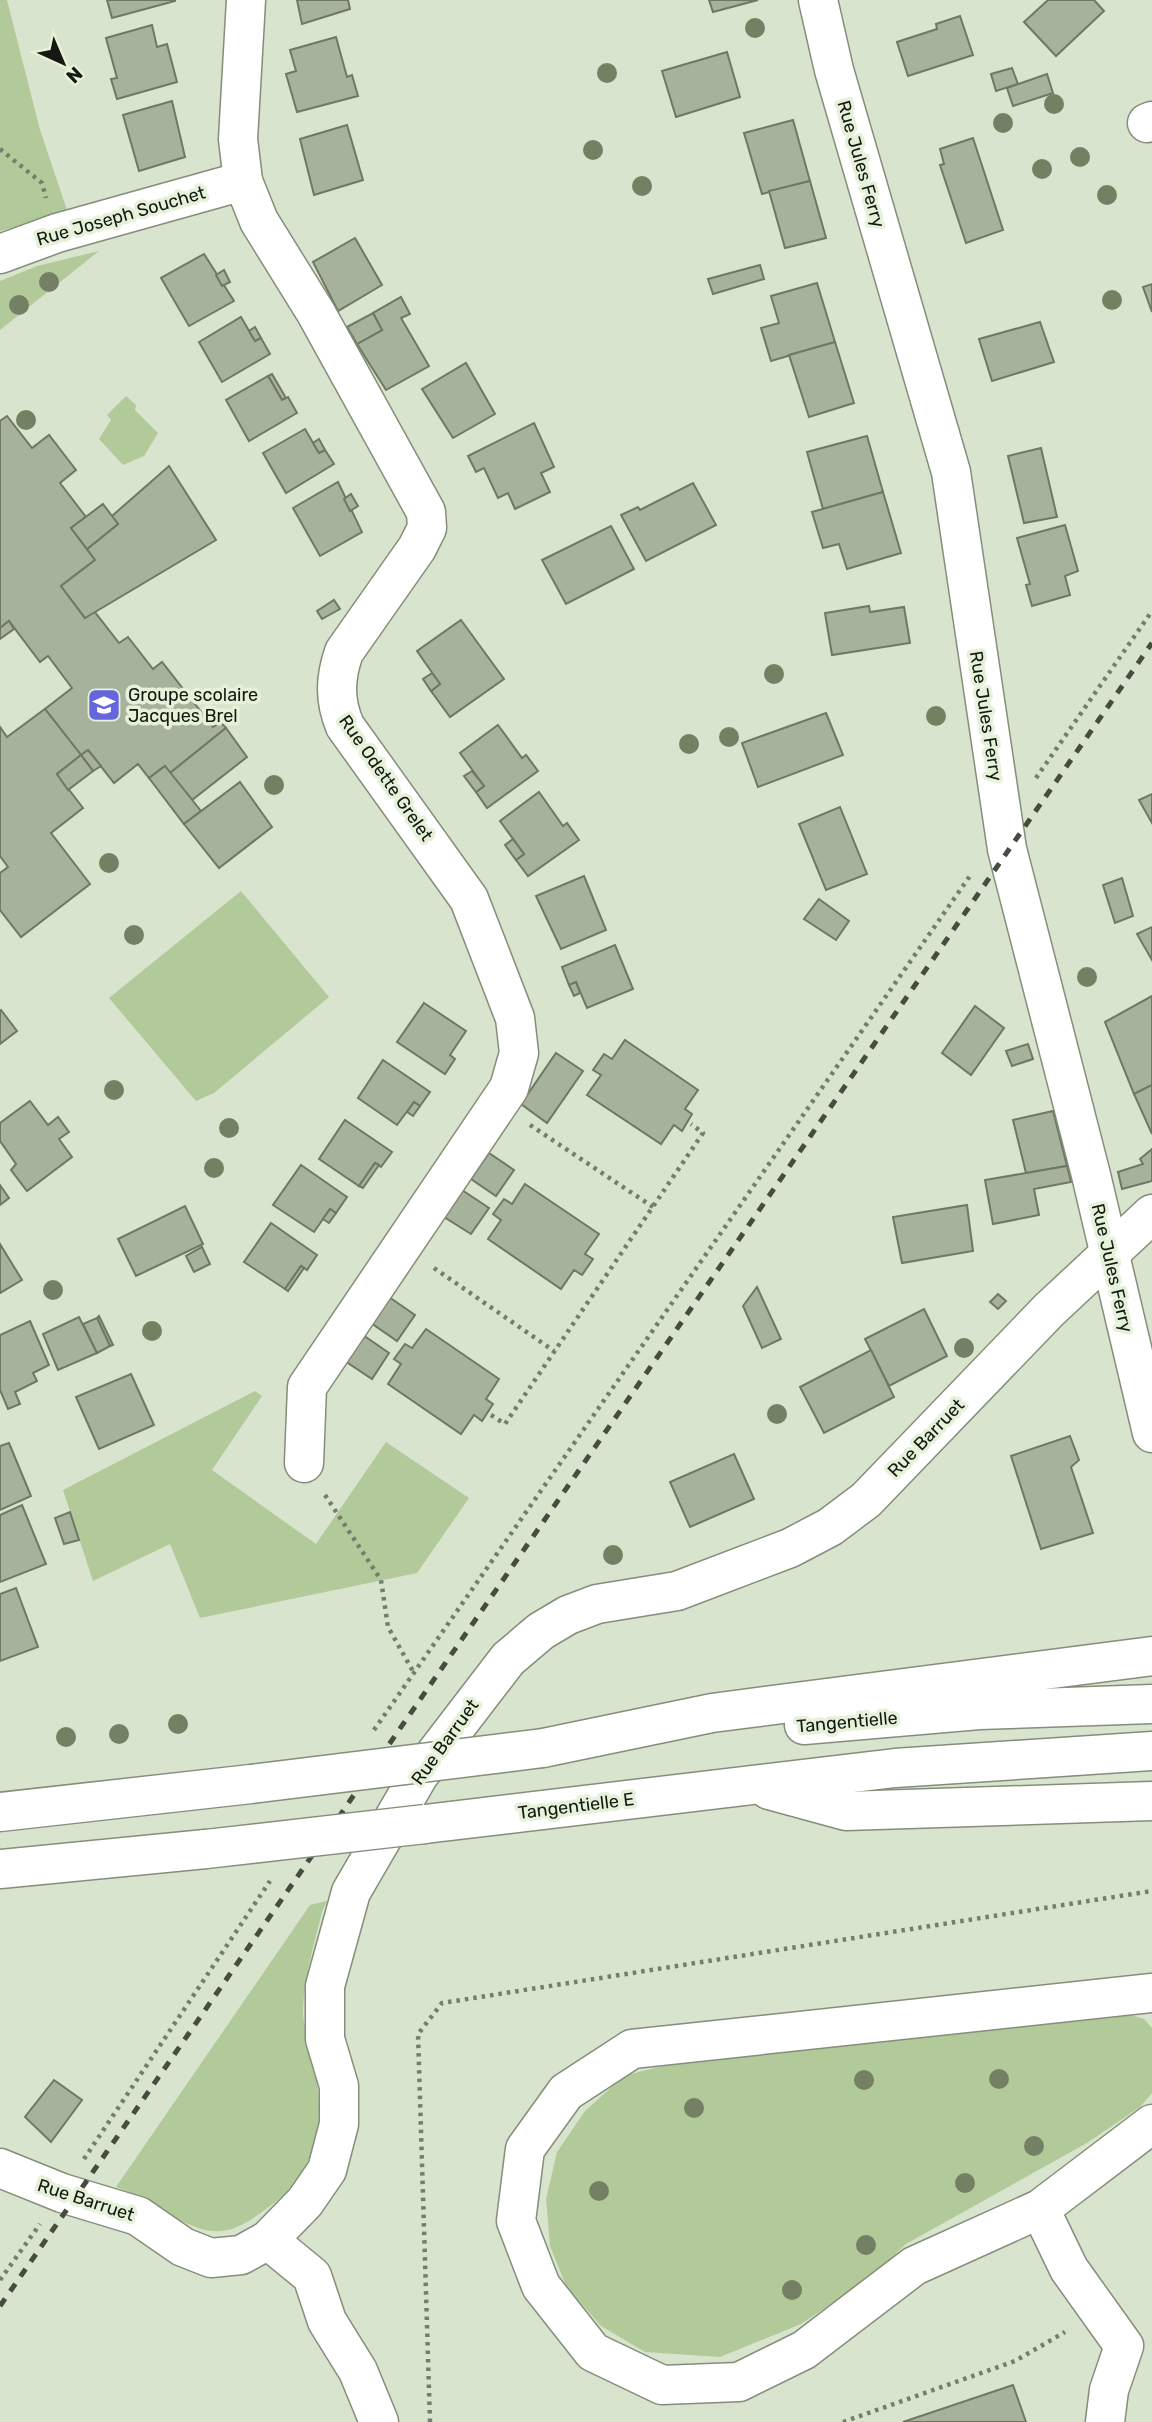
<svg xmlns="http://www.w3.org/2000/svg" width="1152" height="2422" viewBox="0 0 1152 2422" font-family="Rubik,sans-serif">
	<rect width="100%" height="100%" fill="#d8e4cd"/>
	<g fill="#b2ca9a">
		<path d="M0,0H7L40,130L68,213L0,231Z"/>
		<path d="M99,251L0,330V281L37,266Z"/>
		<path d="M126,396L136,405L135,410L158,433L144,456L123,465L99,439L111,420L107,415Z"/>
		<path d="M241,891L329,997L214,1093L196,1101L109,998Z"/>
		<path d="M255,1391L262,1396L212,1470L316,1544L386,1442L469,1498L417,1573L200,1618L170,1544L93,1581L63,1490Z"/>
		<path d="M327,1901L322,1912C314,1945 304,1977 303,2011C303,2028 311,2047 314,2063C326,2123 318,2173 266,2209C251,2220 233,2233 213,2231C185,2230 146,2196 116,2187L310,1905Z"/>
		<path d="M1104,2007L1144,2019L1152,2028V2093L1140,2107L1087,2143L906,2244L870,2278L801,2324L720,2357L645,2352L601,2326L566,2286L550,2246L546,2199L557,2152L585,2111L624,2076L696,2057Z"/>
	</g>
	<g fill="#a7b29c" stroke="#6e7864" stroke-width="2">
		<path d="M107,0H175V1L112,18Z"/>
		<path d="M297,0H348L350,9L302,24Z"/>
		<path d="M709,0H758L713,12Z"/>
		<path d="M1048,0H1094L1104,11L1056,56L1024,22Z"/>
		<path d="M960,16L973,55L908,76L897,42L937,29L936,24Z"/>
		<path d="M152,25L157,47L167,44L177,82L117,99L111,79L117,78L106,38Z"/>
		<path d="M336,37L347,77L352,75L358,96L297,112L286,74L296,71L290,50Z"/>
		<path d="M727,52L740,97L676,117L662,71Z"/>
		<path d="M1012,68L1018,84L996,91L991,74Z"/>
		<path d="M1047,74L1053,93L1013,106L1007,88Z"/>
		<path d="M172,101L185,157L139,171L123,115Z"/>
		<path d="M793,120L810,181L762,194L744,133Z"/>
		<path d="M347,125L363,180L314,195L300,139Z"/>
		<path d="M973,138L1003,230L966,243L940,165L944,164L940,149Z"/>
		<path d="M810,181L826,238L785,248L769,191Z"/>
		<path d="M355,238L382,285L338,311L313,262Z"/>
		<path d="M204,254L234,301L189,326L161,278Z"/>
		<path d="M760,265L764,279L713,294L708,279Z"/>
		<path d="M224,270L230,282L222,286L216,275Z"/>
		<path d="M817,283L835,342L771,361L761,328L779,323L771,296Z"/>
		<path d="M1152,284V312L1143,287Z"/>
		<path d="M401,297L410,314L401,318L429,366L386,390L357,344L382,330L373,313Z"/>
		<path d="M373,313L382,330L357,344L347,327Z"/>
		<path d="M241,317L255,341L261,338L270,354L222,382L199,342Z"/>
		<path d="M1040,322L1054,362L992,381L979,339Z"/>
		<path d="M255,327L261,338L255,341L249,331Z"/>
		<path d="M835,342L854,403L809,417L789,355Z"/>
		<path d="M466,363L495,414L453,438L422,389Z"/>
		<path d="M272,374L286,398L282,400L268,376Z"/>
		<path d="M268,376L282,400L288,397L297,413L249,441L226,400Z"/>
		<path d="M7,416L32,448L49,435L76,470L60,483L86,517L71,528L95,560L61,586L85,618L94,611L119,643L128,637L153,669L162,662L213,727L221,722L226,728L170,773L165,766L149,778L138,764L114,783L88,750L81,755L45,709L72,688L48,656L40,662L9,621L0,628V421Z"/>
		<path d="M534,423L554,467L541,473L550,492L515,509L508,493L498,498L484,468L476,472L468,456Z"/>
		<path d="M305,429L319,453L325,450L334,464L286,493L263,453Z"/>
		<path d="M867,436L883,492L823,509L807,452Z"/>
		<path d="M319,439L325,450L319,453L313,443Z"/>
		<path d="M1041,448L1057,517L1024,523L1008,456Z"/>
		<path d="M169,466L216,540L85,618L61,586L95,560L87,549L118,524L112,516Z"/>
		<path d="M338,482L362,532L320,556L293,508Z"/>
		<path d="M693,483L716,525L646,561L621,515L638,507L640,510Z"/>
		<path d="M883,492L901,553L847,569L839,544L823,548L812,512Z"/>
		<path d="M351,494L358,506L350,511L344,499Z"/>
		<path d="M103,504L118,524L87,549L71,528Z"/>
		<path d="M1065,525L1078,571L1065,576L1070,595L1032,606L1026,585L1030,584L1017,538Z"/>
		<path d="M611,526L634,569L566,604L542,560Z"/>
		<path d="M334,600L340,609L322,619L317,611Z"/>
		<path d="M869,606L870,612L904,607L910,643L832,655L825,613Z"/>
		<path d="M461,620L504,679L450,717L431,691L440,684L417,651Z"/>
		<path d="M9,621L14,629L0,639V628Z"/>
		<path d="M432,673L440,684L431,691L423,679Z"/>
		<path d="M45,709L81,755L57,774L83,808L51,833L90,884L21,937L0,910V873L8,867L0,856V727L7,737Z"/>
		<path d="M826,713L843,755L758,787L742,743Z"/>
		<path d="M498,725L522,758L526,755L538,771L487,808L476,792L484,786L460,753Z"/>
		<path d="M226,728L247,757L192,800L170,773Z"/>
		<path d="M88,750L101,766L93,771L81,755Z"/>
		<path d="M81,755L93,771L68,790L57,774Z"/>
		<path d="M165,766L201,811L184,824L149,778Z"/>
		<path d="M472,771L484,786L476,792L464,776Z"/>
		<path d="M240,782L272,827L219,868L184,824Z"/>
		<path d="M539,792L563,826L567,823L579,840L528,876L516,860L524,854L500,821Z"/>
		<path d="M1152,794V823L1139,800Z"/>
		<path d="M840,807L867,874L826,890L799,824Z"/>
		<path d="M513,839L524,854L516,860L505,845Z"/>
		<path d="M584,876L606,930L561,949L536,896Z"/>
		<path d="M1122,878L1133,916L1115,923L1103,885Z"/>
		<path d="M819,899L849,921L836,940L804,919Z"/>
		<path d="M1152,927V960L1137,934Z"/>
		<path d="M615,945L633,989L587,1008L576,982L569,985L562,967Z"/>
		<path d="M576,982L580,993L574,996L569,985Z"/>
		<path d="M1152,996V1085L1134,1094L1105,1022Z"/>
		<path d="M424,1003L466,1031L450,1055L455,1059L445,1074L397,1042Z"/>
		<path d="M975,1006L1004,1028L971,1075L942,1053Z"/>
		<path d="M1,1010L17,1031L0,1044V1011Z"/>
		<path d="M625,1040L698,1090L685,1109L692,1114L682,1131L674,1125L661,1144L587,1095L601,1075L593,1070L604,1054L612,1059Z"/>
		<path d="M1028,1044L1033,1059L1012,1066L1006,1051Z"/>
		<path d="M556,1053L583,1071L547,1123L521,1104Z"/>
		<path d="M383,1060L430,1092L420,1106L414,1102L397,1125L358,1098Z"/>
		<path d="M1152,1085V1134L1134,1094Z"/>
		<path d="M30,1101L48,1125L58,1117L69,1132L59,1139L72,1157L27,1191L11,1170L16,1164L0,1141V1123Z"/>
		<path d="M414,1102L420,1106L413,1116L407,1112Z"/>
		<path d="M1053,1111L1067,1166L1026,1173L1013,1120Z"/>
		<path d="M345,1120L392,1152L381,1167L375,1163L359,1186L319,1159Z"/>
		<path d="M1152,1149V1181L1122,1189L1118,1172L1143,1164L1140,1159Z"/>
		<path d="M489,1153L514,1170L496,1196L471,1179Z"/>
		<path d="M375,1163L379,1165L363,1188L359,1186Z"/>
		<path d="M301,1165L347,1197L336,1213L330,1209L314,1232L273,1205Z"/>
		<path d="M1067,1166L1071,1182L1034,1189L1039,1215L993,1224L985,1180Z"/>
		<path d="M525,1184L599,1234L585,1254L593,1259L582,1275L574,1270L561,1289L488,1239L501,1220L493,1214L504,1199L512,1204Z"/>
		<path d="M0,1185L9,1198L0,1205Z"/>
		<path d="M462,1190L489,1208L471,1234L444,1217Z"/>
		<path d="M967,1205L973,1251L902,1263L893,1217Z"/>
		<path d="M185,1206L203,1244L136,1276L118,1239Z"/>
		<path d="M330,1209L336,1213L329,1223L323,1219Z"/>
		<path d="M271,1223L317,1255L307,1270L301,1266L285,1289L244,1262Z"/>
		<path d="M0,1244L22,1280L0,1293Z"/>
		<path d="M202,1247L210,1264L194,1272L186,1256Z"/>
		<path d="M301,1266L304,1268L288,1291L285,1289Z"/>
		<path d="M757,1287L781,1339L762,1348L743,1306Z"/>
		<path d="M998,1294L1006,1301L998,1309L990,1302Z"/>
		<path d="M389,1297L415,1315L397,1341L371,1323Z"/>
		<path d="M924,1309L947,1356L889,1386L865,1339Z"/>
		<path d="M99,1316L113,1345L110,1346L97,1318Z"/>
		<path d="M79,1317L97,1353L58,1370L43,1334Z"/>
		<path d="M97,1318L110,1346L97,1353L83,1324Z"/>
		<path d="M30,1321L49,1365L33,1373L37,1381L15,1392L20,1404L8,1409L0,1390V1335Z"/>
		<path d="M426,1329L499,1379L486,1399L493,1404L482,1421L474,1415L461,1434L388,1384L401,1364L394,1359L405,1344L412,1348Z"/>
		<path d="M363,1335L389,1353L372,1379L345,1361Z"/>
		<path d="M871,1350L894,1397L824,1433L800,1387Z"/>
		<path d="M131,1374L154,1425L99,1449L76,1397Z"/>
		<path d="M1070,1436L1079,1460L1071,1467L1093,1533L1041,1549L1011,1456Z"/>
		<path d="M9,1443L31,1496L0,1510V1446Z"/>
		<path d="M734,1454L754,1499L690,1527L670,1482Z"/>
		<path d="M22,1505L46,1564L0,1582V1515Z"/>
		<path d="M70,1512L79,1540L64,1544L55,1518Z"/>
		<path d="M16,1588L38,1647L0,1661V1594Z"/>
		<path d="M54,2080L82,2100L51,2142L25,2117Z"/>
		<path d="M1013,2385L1026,2422H903Z"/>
	</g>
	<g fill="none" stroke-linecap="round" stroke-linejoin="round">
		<defs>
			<g id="minor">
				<path d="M246,0L238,139L243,181L259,221L316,313L426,512L427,528L417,548L344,652C335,678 334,700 345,726L469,899L515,1018L519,1053L509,1088L307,1387L304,1463"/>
				<path d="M818,0L834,70L951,472L1007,849L1091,1175L1152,1433"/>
				<path d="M1147,123L1152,121"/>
				<path d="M0,254L57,233L243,181"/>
				<path d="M1152,1993L632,2049L566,2092L525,2149L516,2221L541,2286L593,2352L662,2385L739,2382L804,2350L914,2266L1040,2209L1152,2124"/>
				<path d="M0,2168L62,2193L138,2216L183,2247L211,2258L241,2255L268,2240L305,2202L327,2170L339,2124V2086L325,2039V1986L351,1892L419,1775L508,1659L541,1631L568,1615L597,1604L677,1591L790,1548L830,1527L866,1500L1049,1310L1152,1214"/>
				<path d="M1040,2209L1069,2269L1124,2346L1109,2390L1105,2422"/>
				<path d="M268,2240L312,2276L327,2321L358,2371L379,2422"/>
			</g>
			<g id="major">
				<path d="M804,1725L979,1710L1152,1704"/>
				<path d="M543,1748L712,1713L1152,1656"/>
				<path d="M769,1790L846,1811L1152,1801"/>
				<path d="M0,1812L251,1784"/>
				<path d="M425,1824L895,1768L1152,1751"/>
				<path d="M0,1869L206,1849"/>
			</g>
		</defs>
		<use href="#minor" stroke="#848e7a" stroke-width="41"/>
		<use href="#major" stroke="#848e7a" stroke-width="41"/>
		<g stroke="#757d6e" stroke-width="4.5" stroke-dasharray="3.5 5" stroke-linecap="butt">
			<path d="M0,149L42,183L46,198"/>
			<path d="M1036,778L1152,611"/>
			<path d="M530,1125L653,1207"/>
			<path d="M434,1268L554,1351"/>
			<path d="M491,1415L505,1424L703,1133L691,1124"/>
			<path d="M325,1495L381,1580L388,1627L414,1673"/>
			<path d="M374,1730L972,873"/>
			<path d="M84,2159L270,1881"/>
			<path d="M0,2280L40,2224"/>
			<path d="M430,2422L418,2034L442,2003L1152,1891"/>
			<path d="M843,2422L1015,2361L1065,2332"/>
		</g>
		<use href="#minor" stroke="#fff" stroke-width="38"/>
		<use href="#major" stroke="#fff" stroke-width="38"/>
		<path stroke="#464c40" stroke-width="5" stroke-dasharray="9 9" stroke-linecap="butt" d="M0,2306L1152,643"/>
		<defs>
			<g id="major-bridge">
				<path d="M251,1784L543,1748"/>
				<path d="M206,1849L425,1824"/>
			</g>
		</defs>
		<use href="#major-bridge" stroke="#848e7a" stroke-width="41" stroke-linecap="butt"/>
		<use href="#major-bridge" stroke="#fff" stroke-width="38"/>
	</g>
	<g fill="#738063">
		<circle cx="755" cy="28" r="10"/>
		<circle cx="607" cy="73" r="10"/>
		<circle cx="1054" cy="104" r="10"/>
		<circle cx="1003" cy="123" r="10"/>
		<circle cx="593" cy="150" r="10"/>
		<circle cx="1080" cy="157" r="10"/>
		<circle cx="1042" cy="169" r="10"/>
		<circle cx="642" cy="186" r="10"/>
		<circle cx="1107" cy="195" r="10"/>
		<circle cx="49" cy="282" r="10"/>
		<circle cx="1112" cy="300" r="10"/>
		<circle cx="19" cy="305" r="10"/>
		<circle cx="26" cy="420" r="10"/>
		<circle cx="774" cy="674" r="10"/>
		<circle cx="936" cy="716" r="10"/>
		<circle cx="729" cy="737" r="10"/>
		<circle cx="689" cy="744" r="10"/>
		<circle cx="274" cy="785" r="10"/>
		<circle cx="109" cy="863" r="10"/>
		<circle cx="134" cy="935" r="10"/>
		<circle cx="1087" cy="977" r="10"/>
		<circle cx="114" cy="1090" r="10"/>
		<circle cx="229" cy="1128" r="10"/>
		<circle cx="214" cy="1168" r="10"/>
		<circle cx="53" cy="1290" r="10"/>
		<circle cx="152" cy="1331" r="10"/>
		<circle cx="964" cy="1348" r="10"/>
		<circle cx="777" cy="1414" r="10"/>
		<circle cx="613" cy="1555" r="10"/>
		<circle cx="178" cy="1724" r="10"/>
		<circle cx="119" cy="1734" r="10"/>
		<circle cx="66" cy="1737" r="10"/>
		<circle cx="999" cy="2079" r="10"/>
		<circle cx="864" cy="2080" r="10"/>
		<circle cx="694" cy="2108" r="10"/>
		<circle cx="1034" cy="2146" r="10"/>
		<circle cx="965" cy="2183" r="10"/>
		<circle cx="599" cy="2191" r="10"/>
		<circle cx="866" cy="2245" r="10"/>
		<circle cx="792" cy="2290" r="10"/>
	</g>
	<defs>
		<symbol id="school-square" viewBox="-11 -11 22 22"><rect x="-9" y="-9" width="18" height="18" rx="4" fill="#6565de" stroke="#e6f1da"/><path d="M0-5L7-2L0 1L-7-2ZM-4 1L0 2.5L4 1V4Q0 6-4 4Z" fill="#fff"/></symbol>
	</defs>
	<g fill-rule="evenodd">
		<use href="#school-square" x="85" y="686" width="38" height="38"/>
	</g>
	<g text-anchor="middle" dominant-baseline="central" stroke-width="7" stroke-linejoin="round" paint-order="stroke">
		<g font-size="18" fill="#141810" stroke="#e6f1da">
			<text transform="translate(861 164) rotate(74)">Rue Jules Ferry</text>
			<text transform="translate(121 216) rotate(-16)">Rue Joseph Souchet</text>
			<text transform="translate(986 716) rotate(81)">Rue Jules Ferry</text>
			<text transform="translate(386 778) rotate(55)">Rue Odette Grelet</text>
			<text transform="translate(1112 1268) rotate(77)">Rue Jules Ferry</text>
			<text transform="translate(926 1438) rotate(-46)">Rue Barruet</text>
			<text transform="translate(847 1722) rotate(-5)">Tangentielle</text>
			<text transform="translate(445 1742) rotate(-54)">Rue Barruet</text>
			<text transform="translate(576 1806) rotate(-7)">Tangentielle E</text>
			<text transform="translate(86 2200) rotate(18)">Rue Barruet</text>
		</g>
		<g font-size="18" fill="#141810" stroke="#e6f1da" text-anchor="start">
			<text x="128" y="695">Groupe scolaire<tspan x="128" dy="21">Jacques Brel</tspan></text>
		</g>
	</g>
	<g transform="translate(63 63) rotate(136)" stroke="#e6f1da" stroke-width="5" paint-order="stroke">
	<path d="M0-5L12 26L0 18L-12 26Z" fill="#141810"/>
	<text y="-10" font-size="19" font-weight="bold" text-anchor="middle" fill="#141810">N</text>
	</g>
</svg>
